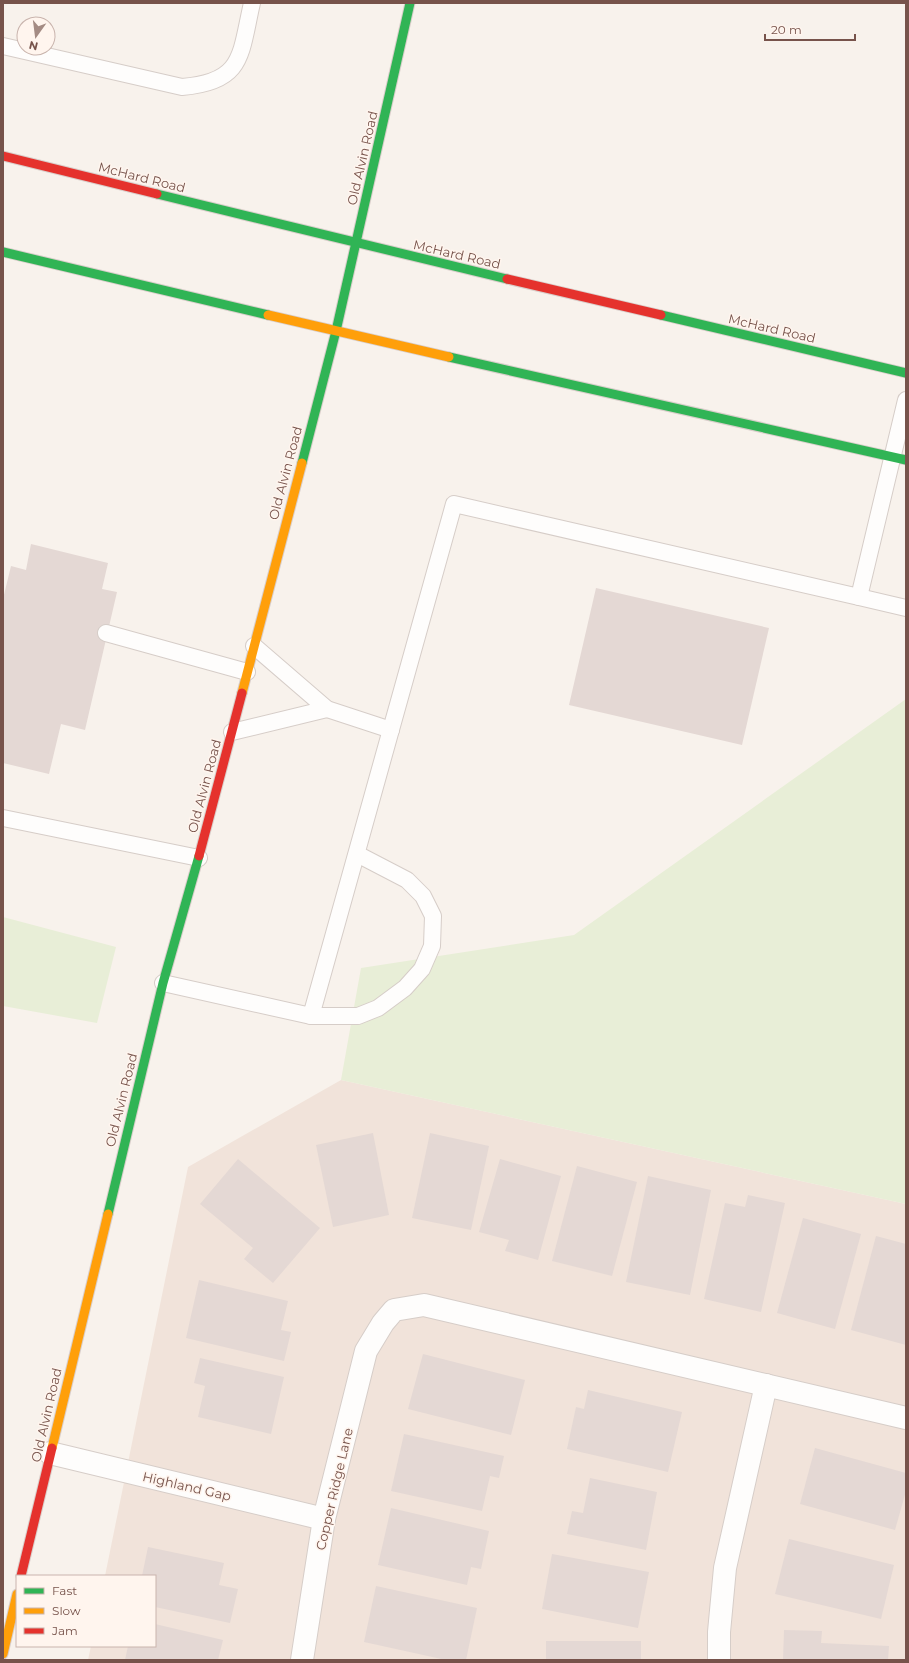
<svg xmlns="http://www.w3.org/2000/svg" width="909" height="1663" viewBox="0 0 909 1663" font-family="Montserrat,sans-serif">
	<rect width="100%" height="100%" fill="#f8f2ec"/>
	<path fill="#f1e3da" d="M341,1080L906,1204V1660H88L91,1646H155V1576H105L188,1167Z"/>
	<g fill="#e8eed7">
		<path d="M906,699V1204L341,1080L361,968L574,935Z"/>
		<path d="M3,917L116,947L97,1023L3,1006Z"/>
	</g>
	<g fill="#e4d8d4">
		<path d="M31,544L108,563L102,589L117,592L85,730L61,724L49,774L3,763V599L11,566L26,570Z"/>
		<path d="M596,588L769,628L742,745L569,705Z"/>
		<path d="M373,1133L389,1215L333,1227L316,1145Z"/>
		<path d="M430,1133L489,1146L471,1230L412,1218Z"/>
		<path d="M238,1159L320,1228L273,1283L244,1259L253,1248L200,1204Z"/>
		<path d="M500,1159L561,1176L538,1260L505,1251L509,1240L479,1232Z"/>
		<path d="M577,1166L637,1182L612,1276L552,1261Z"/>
		<path d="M648,1176L711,1190L690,1295L626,1282Z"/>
		<path d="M748,1195L785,1203L761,1312L704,1299L725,1203L745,1207Z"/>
		<path d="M803,1218L861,1234L835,1329L777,1313Z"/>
		<path d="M876,1236L906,1244V1345L851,1330Z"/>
		<path d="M199,1280L288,1301L281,1330L291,1332L284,1361L186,1338Z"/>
		<path d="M423,1354L525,1380L511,1435L408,1409Z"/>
		<path d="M200,1358L284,1377L271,1434L198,1417L205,1386L194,1383Z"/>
		<path d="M588,1390L682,1412L668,1472L567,1449L576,1407L584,1409Z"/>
		<path d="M404,1434L504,1456L499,1478L490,1476L482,1511L391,1491Z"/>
		<path d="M815,1448L906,1473V1491L895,1530L800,1504Z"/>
		<path d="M590,1478L657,1492L646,1550L567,1534L572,1511L583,1513Z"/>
		<path d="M391,1508L489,1531L481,1569L471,1567L467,1585L378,1565Z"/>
		<path d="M789,1539L894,1565L881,1619L775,1594Z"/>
		<path d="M148,1547L224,1563L219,1585L238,1589L230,1623L155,1607V1576H142Z"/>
		<path d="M552,1554L649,1572L638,1628L542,1609Z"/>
		<path d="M376,1586L477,1608L466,1660H446L364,1642Z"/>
		<path d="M155,1624L223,1640L218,1660H125L128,1646H155Z"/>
		<path d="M784,1630L822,1631L821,1643L889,1646L888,1660H783Z"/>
		<rect x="546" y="1641" width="95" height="19"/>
	</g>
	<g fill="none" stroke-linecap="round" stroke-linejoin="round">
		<defs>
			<g id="lane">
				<path d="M3,46L182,87C244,82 240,55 252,3"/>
				<path d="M859,597L906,608"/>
				<path d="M106,633L247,672"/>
				<path d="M254,646L327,709L391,730"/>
				<path d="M232,732L327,709"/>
				<path d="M3,818L199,858"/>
				<path d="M163,983L311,1016L454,504L859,597L906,400"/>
				<path d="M311,1016H358L378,1008L405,988L422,969L432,946L433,916L423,896L407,880L357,854"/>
			</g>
			<g id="street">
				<path d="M50,1453L324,1519"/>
				<path d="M302,1660L324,1519L366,1351L383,1323L394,1310L424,1305L906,1418"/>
				<path d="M719,1660V1632L725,1568L766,1385"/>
			</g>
			<g id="fast">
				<path d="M157,194L507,279"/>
				<path d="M3,252L268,315"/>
				<path d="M661,315L906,373"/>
				<path d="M449,357L906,460"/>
				<path d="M302,463L336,331L410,3"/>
				<path d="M108,1214L163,983L199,856"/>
			</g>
			<g id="slow">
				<path d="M268,315L449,357"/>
				<path d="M242,693L302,463"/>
				<path d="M52,1448L108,1214"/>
				<path d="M3,1654L17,1594"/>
			</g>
			<g id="jam">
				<path d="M3,156L157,194"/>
				<path d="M507,279L661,315"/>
				<path d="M199,856L242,693"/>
				<path d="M21,1576L52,1448"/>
			</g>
		</defs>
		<use href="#lane" stroke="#d6cdc8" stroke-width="18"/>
		<use href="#street" stroke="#d6cdc8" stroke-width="24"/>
		<use href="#fast" stroke="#d9ceca" stroke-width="11"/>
		<use href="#slow" stroke="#d9ceca" stroke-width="11"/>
		<use href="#jam" stroke="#d9ceca" stroke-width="11"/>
		<use href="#lane" stroke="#fefdfc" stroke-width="16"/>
		<use href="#street" stroke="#fefdfc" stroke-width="22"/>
		<use href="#fast" stroke="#30b455" stroke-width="9"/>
		<use href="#slow" stroke="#ff9f0a" stroke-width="9"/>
		<use href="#jam" stroke="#e5322d" stroke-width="9"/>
	</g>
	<g text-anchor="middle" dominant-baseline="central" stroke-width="3" stroke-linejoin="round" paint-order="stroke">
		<g font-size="13" fill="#77534b" stroke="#fff5ee">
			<text transform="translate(362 158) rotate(-77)">Old Alvin Road</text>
			<text transform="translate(142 177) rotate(14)">McHard Road</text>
			<text transform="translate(457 254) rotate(13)">McHard Road</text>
			<text transform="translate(772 328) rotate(13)">McHard Road</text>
			<text transform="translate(285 473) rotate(-75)">Old Alvin Road</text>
			<text transform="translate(204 786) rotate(-75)">Old Alvin Road</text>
			<text transform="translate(121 1100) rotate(-76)">Old Alvin Road</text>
			<text transform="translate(46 1415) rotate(-77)">Old Alvin Road</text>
			<text transform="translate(187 1486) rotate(13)">Highland Gap</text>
			<text transform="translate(334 1489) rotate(-77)">Copper Ridge Lane</text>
		</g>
	</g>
	<rect width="909" height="1663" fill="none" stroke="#77534b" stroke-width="8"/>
	<rect x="16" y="1575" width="140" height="72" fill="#fff5ee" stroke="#c9b4ad"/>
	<rect x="24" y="1588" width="20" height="6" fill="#30b455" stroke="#c9b4ad"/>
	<text x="52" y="1595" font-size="12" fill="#77534b">Fast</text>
	<rect x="24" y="1608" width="20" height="6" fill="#ff9f0a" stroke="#c9b4ad"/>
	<text x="52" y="1615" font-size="12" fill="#77534b">Slow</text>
	<rect x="24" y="1628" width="20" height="6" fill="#e5322d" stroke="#c9b4ad"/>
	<text x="52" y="1635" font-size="12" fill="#77534b">Jam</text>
	<g transform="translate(36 36) rotate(194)"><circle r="19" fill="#fff5ee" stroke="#c9b4ad"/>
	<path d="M0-3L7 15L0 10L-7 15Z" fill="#a48b83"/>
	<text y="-6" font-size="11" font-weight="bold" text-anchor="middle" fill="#77534b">N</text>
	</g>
	<path d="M765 34v6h90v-6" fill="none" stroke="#77534b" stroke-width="2"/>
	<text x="771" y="34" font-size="12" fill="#77534b" stroke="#fff5ee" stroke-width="3" paint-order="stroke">20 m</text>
</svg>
